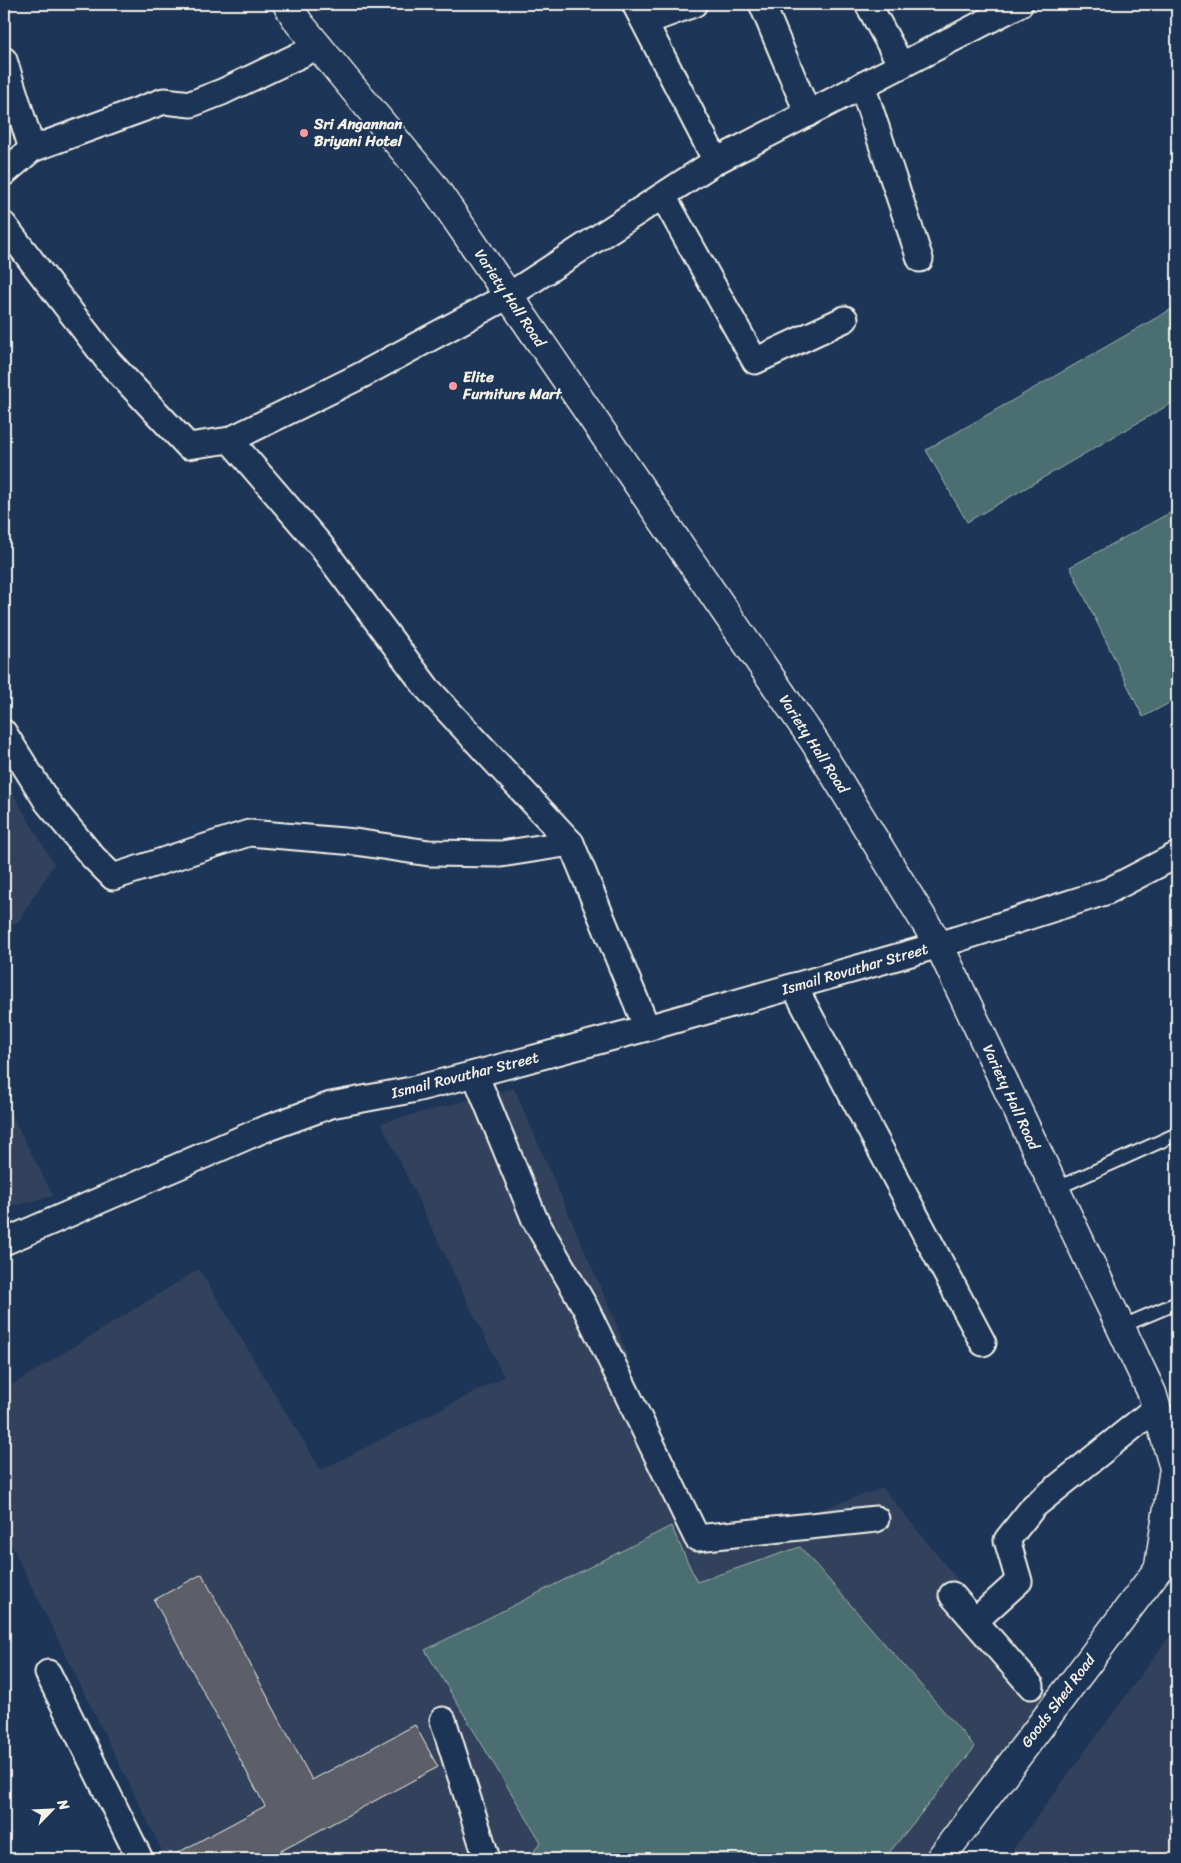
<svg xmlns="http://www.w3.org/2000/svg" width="1181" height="1863" viewBox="0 0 1181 1863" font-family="Sriracha,sans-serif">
	<rect width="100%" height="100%" fill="#1d3557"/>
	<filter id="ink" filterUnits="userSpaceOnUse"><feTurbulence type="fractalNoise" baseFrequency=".02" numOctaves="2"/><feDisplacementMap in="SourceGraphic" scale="10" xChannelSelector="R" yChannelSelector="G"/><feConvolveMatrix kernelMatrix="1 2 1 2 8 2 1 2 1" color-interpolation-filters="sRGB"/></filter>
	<g filter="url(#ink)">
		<g fill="#30425c">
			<path d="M4,778L54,864L18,922L4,928Z"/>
			<path d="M514,1088L615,1320L694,1552L883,1488L1051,1695L927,1859H166L4,1530V1390L199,1269L321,1470L504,1377L381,1123Z"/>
			<path d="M4,1100L53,1196L4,1208Z"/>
			<path d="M1177,1627V1859H1006L1166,1641Z"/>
		</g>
		<g fill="#4c6e6f" stroke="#a0b0ac">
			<path d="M1177,306V400L967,522L926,450Z"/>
			<path d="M1177,509V699L1143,717L1070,567Z"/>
			<path d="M671,1526L697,1582L800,1547L975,1747L884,1859H528L541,1842L425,1650Z"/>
		</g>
		<path fill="#5c5f67" stroke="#f4f1e8" d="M202,1574L312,1780L415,1725L438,1767L266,1859H166L265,1806L154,1600Z"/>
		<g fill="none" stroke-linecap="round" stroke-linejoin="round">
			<defs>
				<g id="service">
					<path d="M1055,1189L1177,1134"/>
					<path d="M1120,1327L1177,1303"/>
				</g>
				<g id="minor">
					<path d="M635,4L716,161"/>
					<path d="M762,4L808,114"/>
					<path d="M868,4L901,65"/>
					<path d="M645,22L694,4"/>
					<path d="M4,60L32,149L4,173"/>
					<path d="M862,85L920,259"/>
					<path d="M32,149L164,101L191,104L222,92L319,46"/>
					<path d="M663,196L755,361L845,319"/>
					<path d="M4,225L109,362L188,446L230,440L321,546L427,688L571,843"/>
					<path d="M230,440L360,376L508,296L716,161L1020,4"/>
					<path d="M4,733L48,803L93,857L113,877L249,833L355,842L429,853L501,854L571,843L647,1028"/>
					<path d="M794,986L983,1343"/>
					<path d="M475,1074L535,1220L585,1307L697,1538L876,1519"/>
					<path d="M4,1242L262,1130L331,1105L411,1090L475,1074L647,1028L939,945L1108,891L1177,855"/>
					<path d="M952,1595L1031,1686"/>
					<path d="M975,1621L1019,1581L1007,1540L1034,1506L1156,1408"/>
					<path d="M48,1673L140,1859"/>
					<path d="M443,1720L487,1859"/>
				</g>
				<path id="tertiary" d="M287,4L299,23L432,184L814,741L939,945L1152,1393L1174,1468L1159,1566"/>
				<path id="secondary" d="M940,1859L1177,1544"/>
			</defs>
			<use href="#service" stroke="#f4f1e8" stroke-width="16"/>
			<use href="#minor" stroke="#f4f1e8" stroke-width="29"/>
			<use href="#tertiary" stroke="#f4f1e8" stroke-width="31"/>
			<use href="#secondary" stroke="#f4f1e8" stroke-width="31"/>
			<use href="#service" stroke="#1d3557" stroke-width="12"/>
			<use href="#minor" stroke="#1d3557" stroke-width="25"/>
			<use href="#tertiary" stroke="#1d3557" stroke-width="28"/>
			<use href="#secondary" stroke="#1d3557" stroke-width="28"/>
		</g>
	</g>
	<g fill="#ff9aa2" stroke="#1d3557" stroke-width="2">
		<circle cx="304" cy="133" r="5"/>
		<circle cx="453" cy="386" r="5"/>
	</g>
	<g text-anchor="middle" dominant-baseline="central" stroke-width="4" stroke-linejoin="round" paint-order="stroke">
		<g font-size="15" font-weight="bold" fill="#f4f1e8" stroke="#1d3557" text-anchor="start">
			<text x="314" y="124">Sri Angannan<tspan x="314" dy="17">Briyani Hotel</tspan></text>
			<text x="463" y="377">Elite<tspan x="463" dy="17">Furniture Mart</tspan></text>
		</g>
		<g font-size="15" fill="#f4f1e8" stroke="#1d3557">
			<text transform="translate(510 298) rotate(56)">Variety Hall Road</text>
			<text transform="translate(814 744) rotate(57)">Variety Hall Road</text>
			<text transform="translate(855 969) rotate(-16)">Ismail Rovuthar Street</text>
			<text transform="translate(465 1075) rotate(-14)">Ismail Rovuthar Street</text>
			<text transform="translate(1011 1097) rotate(65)">Variety Hall Road</text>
			<text transform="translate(1058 1701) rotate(-53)">Goods Shed Road</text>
		</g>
	</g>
	<rect width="1181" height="1863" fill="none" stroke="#1d3557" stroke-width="20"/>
	<rect x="10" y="10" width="1161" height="1843" fill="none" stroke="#f4f1e8" stroke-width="2" filter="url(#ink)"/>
	<g transform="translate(52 1810) rotate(66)" stroke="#1d3557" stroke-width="4" paint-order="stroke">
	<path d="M0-4L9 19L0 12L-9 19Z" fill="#f4f1e8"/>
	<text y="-8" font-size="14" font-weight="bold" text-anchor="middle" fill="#f4f1e8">N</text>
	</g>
</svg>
